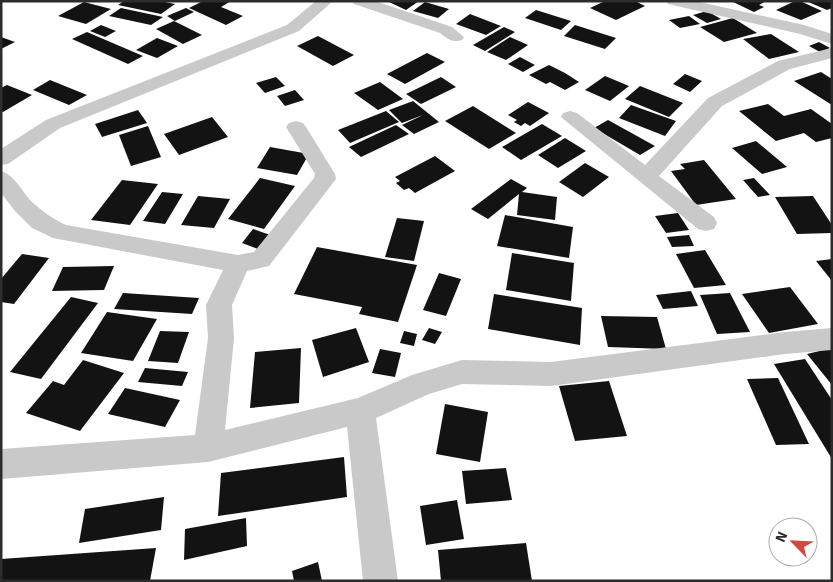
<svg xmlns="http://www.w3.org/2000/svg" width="833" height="582" viewBox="0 0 833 582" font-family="Signika,sans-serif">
	<rect width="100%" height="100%" fill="#fff"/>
	<g fill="#131313">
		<path d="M124,1H160L175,4L161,14L118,5Z"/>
		<path d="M203,1H231L221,7L243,16L226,25L189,8Z"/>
		<path d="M419,1L406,10L389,2V1Z"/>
		<path d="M605,1H635L645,6L616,20L590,8Z"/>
		<path d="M731,1H766L759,5L764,7L754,12Z"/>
		<path d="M795,1H800L822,11L801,20L776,10Z"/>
		<path d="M806,1H832V8L827,10Z"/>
		<path d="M84,2L111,9L86,24L58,16Z"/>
		<path d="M425,2L449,9L438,18L413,11Z"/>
		<path d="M121,8L163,17L151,25L109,16Z"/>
		<path d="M186,8L194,12L175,21L167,16Z"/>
		<path d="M536,10L571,21L561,30L525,18Z"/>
		<path d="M707,11L721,19L707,23L693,15Z"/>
		<path d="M470,14L501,26L486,35L456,24Z"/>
		<path d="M689,16L700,24L680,28L669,20Z"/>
		<path d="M733,18L757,33L724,42L700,27Z"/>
		<path d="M174,21L202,35L183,44L156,29Z"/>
		<path d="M101,25L116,31L105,37L90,31Z"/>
		<path d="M575,25L616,38L605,49L564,36Z"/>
		<path d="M504,27L515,32L485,51L473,45Z"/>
		<path d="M87,32L143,56L128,64L72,39Z"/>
		<path d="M771,34L799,52L769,59L743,39Z"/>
		<path d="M318,36L354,55L333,66L297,46Z"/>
		<path d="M1,37L15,42L1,49Z"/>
		<path d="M510,37L528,45L506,60L487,52Z"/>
		<path d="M157,38L178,46L157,58L136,50Z"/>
		<path d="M819,42L830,48L820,52L809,46Z"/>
		<path d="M427,53L445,62L405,84L387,74Z"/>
		<path d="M520,57L535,65L523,72L508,64Z"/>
		<path d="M549,65L565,73L579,82L565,90L550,82L546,84L529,75Z"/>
		<path d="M821,72L832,79V105L794,81Z"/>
		<path d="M685,74L702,81L690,92L673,84Z"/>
		<path d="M605,76L629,86L610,101L585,90Z"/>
		<path d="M276,77L285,86L265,93L256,83Z"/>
		<path d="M441,77L456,87L421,104L406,94Z"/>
		<path d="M50,80L87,95L69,105L33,90Z"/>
		<path d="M380,82L403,99L378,110L354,93Z"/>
		<path d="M7,85L32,95L3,112L1,111V88Z"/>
		<path d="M640,86L683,103L669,117L625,99Z"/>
		<path d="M295,90L304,100L285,106L277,96Z"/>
		<path d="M413,101L439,122L414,134L402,125L423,115L402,123L389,110Z"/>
		<path d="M528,102L549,113L530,126L525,123L521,126L514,122L517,120L508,115Z"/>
		<path d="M768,104L784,116L811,109L832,124V138L816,142L804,133L776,141L739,111Z"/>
		<path d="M631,105L676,121L665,136L619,118Z"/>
		<path d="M473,106L516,133L489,149L445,121Z"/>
		<path d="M138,110L147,123L102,137L95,124Z"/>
		<path d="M386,111L399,122L350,143L338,130Z"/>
		<path d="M212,117L228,137L179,155L164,134Z"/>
		<path d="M608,120L655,146L640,155L594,128Z"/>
		<path d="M542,124L562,136L521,160L502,147Z"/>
		<path d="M396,125L409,134L361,157L349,147Z"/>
		<path d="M148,126L161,157L131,166L119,135Z"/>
		<path d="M565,138L586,151L558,168L538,155Z"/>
		<path d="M756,141L787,167L762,174L732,148Z"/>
		<path d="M270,147L309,154L297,175L257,168Z"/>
		<path d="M435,156L455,171L415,193L409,188L404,190L396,183L400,181L395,177Z"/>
		<path d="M704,160L736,199L696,205L671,171L685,169L680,164Z"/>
		<path d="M585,163L609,177L583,197L559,182Z"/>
		<path d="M260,178L295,186L264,229L228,219Z"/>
		<path d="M754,178L770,195L758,197L743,180Z"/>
		<path d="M511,179L527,188L522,192L557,197L555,220L517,215L519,194L488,219L471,209Z"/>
		<path d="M122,180L158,184L130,225L91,220Z"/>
		<path d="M162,192L183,194L165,224L143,221Z"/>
		<path d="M198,196L230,199L214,228L181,225Z"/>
		<path d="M813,196L832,225V233L797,234L775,197Z"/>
		<path d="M678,213L689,230L666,233L655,216Z"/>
		<path d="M505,215L573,227L569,258L497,246Z"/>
		<path d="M397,218L424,221L414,261L385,257Z"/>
		<path d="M253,229L270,235L258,249L242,243Z"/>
		<path d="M689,235L694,246L672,247L667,237Z"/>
		<path d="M317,247L417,265L398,322L359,314L362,307L294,294Z"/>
		<path d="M705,250L726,285L694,288L676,254Z"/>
		<path d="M512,253L574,263L571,301L506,290Z"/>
		<path d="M22,254L49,258L14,304L1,302V279Z"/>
		<path d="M832,259V281L816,261Z"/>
		<path d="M114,266L104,290L52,291L63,267Z"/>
		<path d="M439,273L461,279L446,316L423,310Z"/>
		<path d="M790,287L818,324L769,333L742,294Z"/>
		<path d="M691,291L698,306L663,309L656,295Z"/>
		<path d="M123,293L199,298L192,314L114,309Z"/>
		<path d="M730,293L750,332L717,334L700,295Z"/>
		<path d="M494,294L582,308L580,345L488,329Z"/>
		<path d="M71,297L98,303L41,379L10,372Z"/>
		<path d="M107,312L157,319L133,361L81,353Z"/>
		<path d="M601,316L657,317L666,349L608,347Z"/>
		<path d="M356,328L369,362L323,377L312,340Z"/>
		<path d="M429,328L442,332L435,344L422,340Z"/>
		<path d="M160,331L189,332L178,363L148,361Z"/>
		<path d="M404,331L417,334L414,346L400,343Z"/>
		<path d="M301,348L299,403L250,408L255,352Z"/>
		<path d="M832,348V385L807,354Z"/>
		<path d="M380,349L401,353L395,377L372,373Z"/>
		<path d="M805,359L832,400V459L774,364Z"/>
		<path d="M83,360L124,373L80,431L26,413L53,381L64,385Z"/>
		<path d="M145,368L188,372L182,386L138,382Z"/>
		<path d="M778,378L809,444L776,445L747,379Z"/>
		<path d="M609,381L627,436L575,441L559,386Z"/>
		<path d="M125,388L180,400L165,427L108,414Z"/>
		<path d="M445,404L488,412L480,462L436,454Z"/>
		<path d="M344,457L347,497L218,516L221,473Z"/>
		<path d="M506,468L512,500L466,504L462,471Z"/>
		<path d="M164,497L161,530L79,543L85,509Z"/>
		<path d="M457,500L464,539L426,545L420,506Z"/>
		<path d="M246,518L247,546L184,560L185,529Z"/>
		<path d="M526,543L532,581H441L438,550Z"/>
		<path d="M156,548L150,581H1V559Z"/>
		<path d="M318,562L322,581H294L292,571Z"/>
	</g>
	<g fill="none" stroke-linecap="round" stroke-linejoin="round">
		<g fill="#c9c9c9" fill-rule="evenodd">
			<path d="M316,1H333L299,31L60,128L8,164L1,165V149L46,120L287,25Z"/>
			<path d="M352,1H375L452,27L464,37L462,40C452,43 448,39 440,33L354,4Z"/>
			<path d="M666,1H695L804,25L832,34V44L800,34L668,4Z"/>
			<path d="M832,48V58L790,69L722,106L659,176L714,217L717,223L714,229L706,231L698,229L561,117L563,113L570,111L577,113L645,165L708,98L778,61Z"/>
			<path d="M296,121L303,123L306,127L335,174L336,179L269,266L247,271L232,305L234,338L225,430L358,398L412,375L462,360L551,362L785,332L832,328V350L785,354L551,386L462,384L429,394L376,418L398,581H363L347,427L208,462L1,479V449L195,435L208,338L206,305L223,270L53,238L32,228L15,211L1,193V171C15,175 22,192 32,202C43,212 53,219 66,225L238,255L254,252L314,178L315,174L286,127L289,123Z"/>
		</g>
	</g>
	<rect width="833" height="582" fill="none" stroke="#2c2c2c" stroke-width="5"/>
	<g transform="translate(793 542) rotate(294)"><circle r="24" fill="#ffffff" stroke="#ababab"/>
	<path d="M0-4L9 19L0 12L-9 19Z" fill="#d3473d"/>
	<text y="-8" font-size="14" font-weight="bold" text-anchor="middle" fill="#2c2c2c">N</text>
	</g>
</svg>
